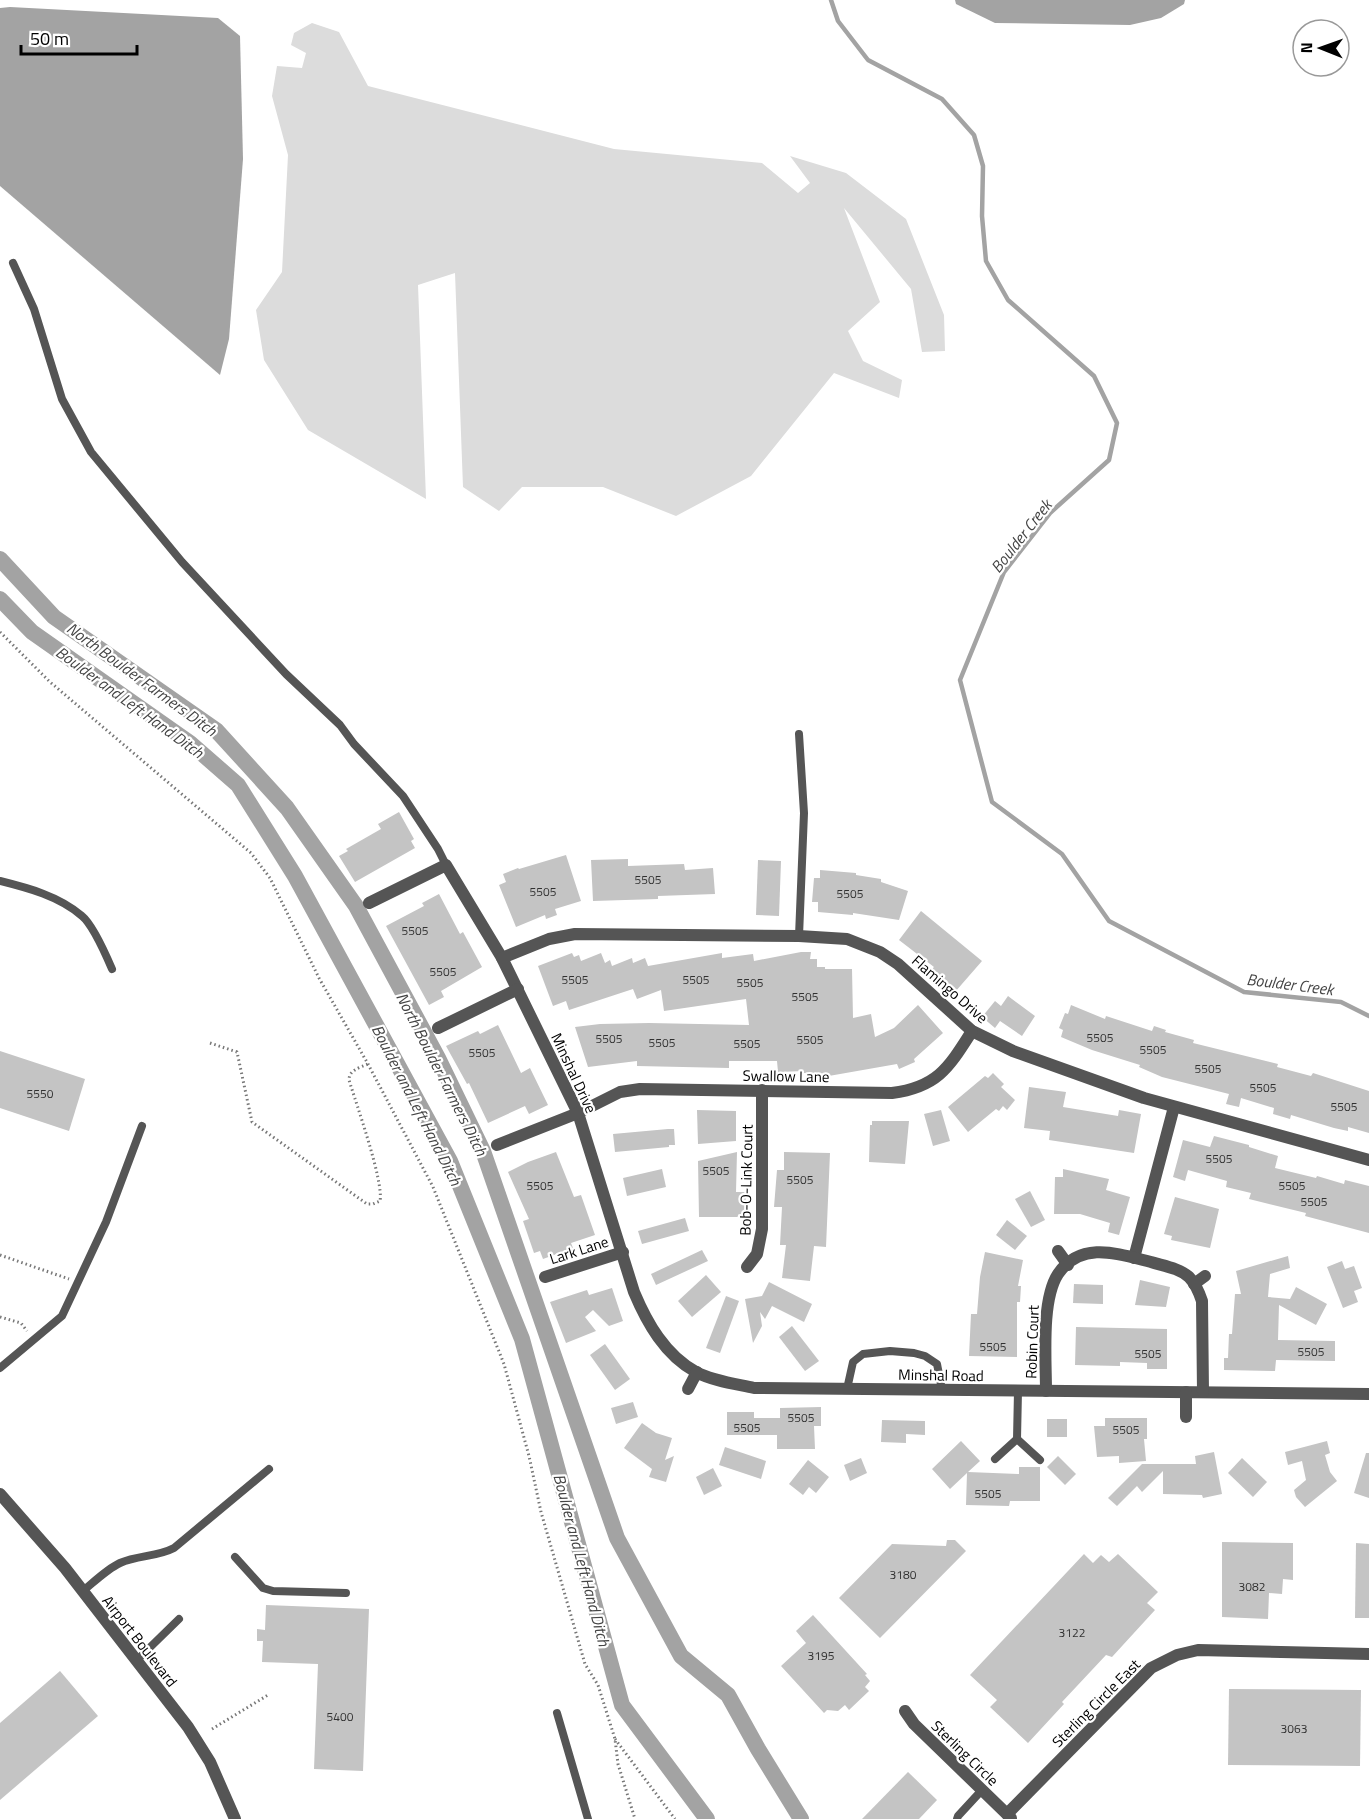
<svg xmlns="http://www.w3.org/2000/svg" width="1369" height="1819" viewBox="0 0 1369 1819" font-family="'Titillium Web',sans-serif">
	<rect width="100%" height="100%" fill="#fff"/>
	<path fill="#dcdcdc" d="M312,23L339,32L368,86L614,149L762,163L798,193L810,183L790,156L846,173L906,219L944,315L945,351L922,352L911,289L844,208L880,302L848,331L863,361L902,380L899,398L834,373L751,476L676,516L603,487H522L499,511L463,487L455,273L418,285L426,499L308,430L264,360L256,310L282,272L288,155L272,96L277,66L302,68L306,53L291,45L294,33Z"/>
	<g fill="#a3a3a3">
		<path d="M955,0H1185L1184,4L1161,18L1130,25L995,23L956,4Z"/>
		<path d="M10,7L218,18L240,36L243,159L229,339L220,375L0,186V8Z"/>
	</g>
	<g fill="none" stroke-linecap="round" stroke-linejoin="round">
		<path stroke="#a3a3a3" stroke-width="4.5" d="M831,0L838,21L868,60L942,99L974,135L983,166L982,216L986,261L1008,300L1094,376L1117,423L1109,460L1050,513L1004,572L960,680L992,802L1062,854L1109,921L1244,992L1341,1002L1369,1016"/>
		<g stroke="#a3a3a3" stroke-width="16">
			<path d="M0,559L54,617L216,730L287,808L356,906L438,1058L483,1151L617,1538L681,1656L728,1695L758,1749L801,1819"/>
			<path d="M0,599L32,632L190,743L238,785L295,876L450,1161L522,1339L622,1705L707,1819"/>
		</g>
	</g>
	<g fill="#c4c4c4">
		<path d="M399,812L414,839L411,841L415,848L355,882L339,856L348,851L346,849L381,829L378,824Z"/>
		<path d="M566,855L581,901L555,909L557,915L546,919L545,915L516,927L499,885L506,882L503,874L518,868L519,869Z"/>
		<path d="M628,859V866L684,864L685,870L713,868L715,894L658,896V899L593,901L591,860Z"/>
		<path d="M758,860L781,861L779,916L756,915Z"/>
		<path d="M820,870L856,873V875L881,879V882L908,891L899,920L853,913V915L818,912V902H812L814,878H820Z"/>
		<path d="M439,894L460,934L463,932L482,967L441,991L444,997L429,1005L386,926L424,906L422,903Z"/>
		<path d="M921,911L982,961L955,992L930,971L934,967L899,940Z"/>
		<path d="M801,952H811L810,959H817V967H825V969H852L853,1018L871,1014L875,1037L894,1028L918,1005L943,1033L914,1059L915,1062L899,1069L897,1064L823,1077V1074L804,1073V1071L778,1072L777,1061H729V1068L637,1066V1061L588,1067L575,1027L600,1024L649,1023L749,1025L746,999L664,1011L661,990L637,999L633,989L569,1010L566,1001L553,1006L538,966L572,953L574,957L579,955L581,961L601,953L605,963L610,960L612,966L632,958L633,963L645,958L648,966L722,953V958L753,954L754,961Z"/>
		<path d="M1008,996L1035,1016L1022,1036L1000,1021L995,1028L982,1017L995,1001L1001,1006Z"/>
		<path d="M1071,1005L1105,1019L1106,1016L1152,1031L1154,1026L1166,1030L1165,1032L1194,1040L1193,1043L1278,1064L1277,1067L1311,1076L1313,1073L1369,1091V1133L1348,1127V1131L1334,1128L1291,1115L1290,1119L1273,1114L1274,1108L1241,1098L1239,1107L1226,1104L1229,1094L1162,1077L1139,1067L1140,1065L1092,1050L1061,1037L1063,1030L1059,1028L1065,1013L1068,1014Z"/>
		<path d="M498,1025L521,1073L530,1068L548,1105L529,1114L525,1106L488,1123L469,1083L467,1084L446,1046L478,1031L480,1034Z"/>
		<path d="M0,1051L85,1079L69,1131L0,1108Z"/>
		<path d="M993,1073L1004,1084L1001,1087L1015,1100L1007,1110L1003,1106L999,1111L996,1109L968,1132L948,1107L985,1076L988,1078Z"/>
		<path d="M1029,1087L1066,1092L1063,1107L1118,1116L1119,1110L1141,1114L1134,1153L1049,1140L1050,1131L1024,1128Z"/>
		<path d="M697,1110L736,1111V1141L698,1144Z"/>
		<path d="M941,1110L950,1141L933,1146L924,1114Z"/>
		<path d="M872,1121H909L905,1164L869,1162L870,1125H872Z"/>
		<path d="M668,1129H674L675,1145H669V1147L615,1152L613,1134Z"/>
		<path d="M1214,1136L1249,1145V1147L1278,1156L1275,1168L1316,1178L1317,1176L1344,1184L1345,1180L1369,1186V1233L1305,1216L1306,1213L1249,1199L1251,1193L1226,1187L1227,1181L1188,1170L1185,1181L1173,1177L1183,1140L1210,1147Z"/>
		<path d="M556,1152L574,1197L581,1195L595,1235L571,1243L573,1248L543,1259L540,1251L534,1253L523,1221L529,1219L508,1172L528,1162Z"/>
		<path d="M737,1152L736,1192H746V1215L737,1217H699L698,1161Z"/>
		<path d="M784,1152L830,1153L826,1247L814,1246L810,1281L782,1278L786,1245H780L782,1207H774L777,1170H784Z"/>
		<path d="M662,1169L666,1187L627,1196L623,1178Z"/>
		<path d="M1063,1169L1109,1179L1106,1190L1130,1197L1119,1235L1108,1232L1110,1223L1080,1214H1054L1055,1177H1063Z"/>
		<path d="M1030,1191L1045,1220L1031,1227L1015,1199Z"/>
		<path d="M1175,1197L1219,1209L1210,1248L1171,1240L1172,1236L1164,1234Z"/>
		<path d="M685,1218L689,1231L642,1244L638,1231Z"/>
		<path d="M1007,1220L1027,1236L1015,1250L996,1235Z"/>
		<path d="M702,1250L708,1261L656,1285L651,1274Z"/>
		<path d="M985,1252L1023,1260L1018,1286H1021L1020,1302H1017V1357L969,1356L971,1314H977L980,1277Z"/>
		<path d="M1288,1256L1290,1268L1270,1274L1268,1297L1290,1299L1296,1287L1327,1304L1316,1325L1279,1305L1278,1340L1335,1341V1361L1276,1360L1275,1371L1224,1370V1358H1228L1229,1334H1232L1235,1294H1241L1236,1271Z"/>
		<path d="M1342,1261L1345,1269L1354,1266L1362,1288L1354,1291L1358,1302L1343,1308L1327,1267Z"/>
		<path d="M706,1275L721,1292L692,1317L678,1301Z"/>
		<path d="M1140,1280L1170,1287L1166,1307L1135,1305Z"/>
		<path d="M769,1282L812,1304L804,1322L772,1306L765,1319L760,1312L762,1326L753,1343L745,1299L762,1296Z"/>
		<path d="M1074,1284L1103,1285V1304L1073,1303Z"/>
		<path d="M612,1288L623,1321L609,1326L593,1310L585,1317L596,1331L566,1343L550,1302L587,1290L589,1295Z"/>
		<path d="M726,1296L739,1301L720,1353L706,1348Z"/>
		<path d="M792,1326L819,1361L805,1371L779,1337Z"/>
		<path d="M1076,1327L1167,1329V1369H1147V1363L1120,1362V1366L1075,1365Z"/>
		<path d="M605,1344L630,1379L615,1390L590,1355Z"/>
		<path d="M633,1402L638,1417L616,1424L611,1408Z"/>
		<path d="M821,1407V1426H814L815,1449H777V1435H727V1412H754V1418H780V1408Z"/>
		<path d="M1105,1418H1147V1439H1144L1146,1461L1119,1463V1456L1097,1457L1094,1426H1105Z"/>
		<rect x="1047" y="1419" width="20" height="18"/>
		<path d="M882,1420L925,1421V1435L906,1434V1443L881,1442Z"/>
		<path d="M642,1423L656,1433L672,1438L665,1460L674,1456L666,1482L649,1477L652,1469L624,1448Z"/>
		<path d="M961,1441L980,1461L968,1472L1019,1474V1467H1040V1501H1010L1009,1506L966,1505L967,1473L950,1489L932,1469Z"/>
		<path d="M1327,1441L1330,1453L1325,1455L1330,1472L1337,1481L1305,1507L1296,1497L1294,1490L1306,1480L1302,1461L1288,1465L1285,1452Z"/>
		<path d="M725,1447L766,1461L761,1479L719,1465Z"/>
		<path d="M1214,1452L1222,1494L1203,1498L1202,1495L1163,1494V1471L1142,1492L1137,1486L1117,1506L1108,1498L1142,1464H1196L1195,1456Z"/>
		<path d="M1366,1453H1369V1498L1354,1493Z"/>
		<path d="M1058,1456L1076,1474L1065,1485L1047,1467Z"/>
		<path d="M861,1458L867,1473L850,1481L844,1465Z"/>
		<path d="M1242,1458L1267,1482L1253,1497L1228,1473Z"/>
		<path d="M808,1460L829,1477L816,1493L809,1487L803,1495L789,1484Z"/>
		<path d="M713,1468L722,1486L704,1495L696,1477Z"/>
		<path d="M947,1540H955L966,1551L880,1638L839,1598L892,1544L946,1546Z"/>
		<path d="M1222,1542L1293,1543V1580L1283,1579L1282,1594L1269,1593L1268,1619L1222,1617Z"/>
		<path d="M1356,1543L1369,1544V1618H1355Z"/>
		<path d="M1084,1554L1093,1563L1101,1555L1109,1562L1118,1554L1158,1592L1147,1603L1155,1610L1112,1657L1106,1655L1062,1702L1064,1704L1028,1743L990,1707L997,1700L970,1675Z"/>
		<path d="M266,1605L369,1609L363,1771L314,1769L318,1664L262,1662L263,1641H257V1629L265,1630Z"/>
		<path d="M813,1615L867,1674L865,1675L870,1681L865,1687L869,1691L849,1710L845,1705L838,1711L827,1710L824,1713L781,1666L806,1643L796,1631Z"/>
		<path d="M60,1671L98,1716L0,1800V1723Z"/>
		<path d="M1229,1689L1361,1690L1360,1766L1228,1765Z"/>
		<path d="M908,1772L937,1800L919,1819H862Z"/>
	</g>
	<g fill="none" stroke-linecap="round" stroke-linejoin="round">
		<g stroke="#777" stroke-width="3" stroke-dasharray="1.5 3" stroke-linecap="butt">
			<path d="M0,632L50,682L251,853L270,878L319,978L368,1064L433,1187L504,1364L529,1456L541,1512L585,1664L598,1685L615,1739L618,1764L635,1819"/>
			<path d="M210,1043L237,1052L252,1122L367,1204H373L380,1201C384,1182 356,1103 349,1080C349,1070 359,1068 368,1064"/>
			<path d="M0,1255L69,1279"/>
			<path d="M0,1317L21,1323L27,1331"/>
			<path d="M212,1729L268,1695"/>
			<path d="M615,1739L675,1819"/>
		</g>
		<g stroke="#555" stroke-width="8">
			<path d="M13,263L34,309L62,399L91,452L182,562L286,674L340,725L354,744L403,796L438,849L446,865"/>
			<path d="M799,734L804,813L799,936"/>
			<path d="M0,881C28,888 59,896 82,916C93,925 106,955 112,969"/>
			<path d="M0,1368L62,1316L106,1222L142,1126"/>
			<path d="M847,1389L853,1362L863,1354L890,1351L914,1353L925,1356L937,1364L942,1390"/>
			<path d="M1017,1439L1040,1460"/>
			<path d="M995,1459L1017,1439L1018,1391"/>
			<path d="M235,1557L263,1588L273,1591L346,1593"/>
			<path d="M83,1591C94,1582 107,1569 120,1563C138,1555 157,1557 174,1548L269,1469"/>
			<path d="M136,1661L179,1619"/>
			<path d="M557,1713L588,1819"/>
			<path d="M957,1819L958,1816L982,1790"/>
		</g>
		<g stroke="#555" stroke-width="12">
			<path d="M369,903L446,865L502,958L578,1113L634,1292C647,1323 665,1355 696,1372C713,1381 736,1384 754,1388L1369,1394"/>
			<path d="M502,958L549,939L575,934L799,936L847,939L880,952L898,964L972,1031L1013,1051L1144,1098L1369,1160"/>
			<path d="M438,1028L518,989"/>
			<path d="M497,1145L578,1113L620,1092L640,1089L892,1093C938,1087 949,1067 972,1031"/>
			<path d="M1058,1251L1068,1265"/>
			<path d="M1134,1258L1174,1107"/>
			<path d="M747,1267L757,1254L762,1229V1090"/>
			<path d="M545,1277L623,1252"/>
			<path d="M1194,1284L1205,1276"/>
			<path d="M688,1389L697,1372"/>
			<path d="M1046,1391C1046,1359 1041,1300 1058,1274C1081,1240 1119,1254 1151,1262C1164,1266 1179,1268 1189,1277C1196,1284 1199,1292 1202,1301L1203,1392"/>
			<path d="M1186,1417V1392"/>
			<path d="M0,1494L65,1568L188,1727L210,1762L235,1819"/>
			<path d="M905,1711L914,1724L1011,1818"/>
			<path d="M1007,1814L1151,1668L1177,1655L1198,1650L1369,1654"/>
		</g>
	</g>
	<g text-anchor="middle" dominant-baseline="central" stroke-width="4.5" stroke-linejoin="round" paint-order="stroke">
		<g font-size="12" fill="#313131">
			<text x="648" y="879">5505</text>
			<text x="543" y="891">5505</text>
			<text x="850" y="893">5505</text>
			<text x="415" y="930">5505</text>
			<text x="443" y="971">5505</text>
			<text x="575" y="979">5505</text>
			<text x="696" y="979">5505</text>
			<text x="750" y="982">5505</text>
			<text x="805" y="996">5505</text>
			<text x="1100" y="1037">5505</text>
			<text x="609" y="1038">5505</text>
			<text x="810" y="1039">5505</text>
			<text x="662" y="1042">5505</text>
			<text x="747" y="1043">5505</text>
			<text x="1153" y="1049">5505</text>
			<text x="482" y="1052">5505</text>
			<text x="1208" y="1068">5505</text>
			<text x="1263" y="1087">5505</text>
			<text x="40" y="1093">5550</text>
			<text x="1344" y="1106">5505</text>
			<text x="1219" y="1158">5505</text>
			<text x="716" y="1170">5505</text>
			<text x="800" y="1179">5505</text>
			<text x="540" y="1185">5505</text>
			<text x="1292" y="1185">5505</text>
			<text x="1314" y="1201">5505</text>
			<text x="993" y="1346">5505</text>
			<text x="1311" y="1351">5505</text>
			<text x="1148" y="1353">5505</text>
			<text x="801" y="1417">5505</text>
			<text x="747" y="1427">5505</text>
			<text x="1126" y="1429">5505</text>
			<text x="988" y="1493">5505</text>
			<text x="903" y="1574">3180</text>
			<text x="1252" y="1586">3082</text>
			<text x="1072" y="1632">3122</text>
			<text x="821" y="1655">3195</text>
			<text x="340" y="1716">5400</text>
			<text x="1294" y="1728">3063</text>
		</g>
		<g font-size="15" fill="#000" stroke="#fff">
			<text transform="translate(950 989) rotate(41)">Flamingo Drive</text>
			<text transform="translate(574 1073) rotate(65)">Minshal Drive</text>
			<text transform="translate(786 1076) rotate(1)">Swallow Lane</text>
			<text transform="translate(746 1180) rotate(-89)">Bob-O-Link Court</text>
			<text transform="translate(579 1250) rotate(-18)">Lark Lane</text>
			<text transform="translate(1032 1342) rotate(-88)">Robin Court</text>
			<text transform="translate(941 1375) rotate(1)">Minshal Road</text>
			<text transform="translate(140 1641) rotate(52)">Airport Boulevard</text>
			<text transform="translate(1096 1703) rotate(-45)">Sterling Circle East</text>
			<text transform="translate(965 1753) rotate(44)">Sterling Circle</text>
		</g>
		<g font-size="16" font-style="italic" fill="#444" stroke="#fff">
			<text transform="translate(1021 536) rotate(-52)">Boulder Creek</text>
			<text transform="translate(142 679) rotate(36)">North Boulder Farmers Ditch</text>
			<text transform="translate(130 702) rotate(36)">Boulder and Left Hand Ditch</text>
			<text transform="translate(1290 984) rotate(7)">Boulder Creek</text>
			<text transform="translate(442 1074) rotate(63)">North Boulder Farmers Ditch</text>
			<text transform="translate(417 1105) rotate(63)">Boulder and Left Hand Ditch</text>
			<text transform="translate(582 1560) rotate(75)">Boulder and Left Hand Ditch</text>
		</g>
	</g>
	<g transform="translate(1321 48) rotate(271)"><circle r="28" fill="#ffffff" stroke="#999999" stroke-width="1.5"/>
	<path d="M0-4.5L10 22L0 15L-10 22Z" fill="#000000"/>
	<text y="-9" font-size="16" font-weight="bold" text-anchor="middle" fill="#000000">N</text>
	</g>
	<path d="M21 45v9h116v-9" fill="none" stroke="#000000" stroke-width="3"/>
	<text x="30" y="45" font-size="18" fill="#000000" stroke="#ffffff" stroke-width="4.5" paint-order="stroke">50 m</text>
</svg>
